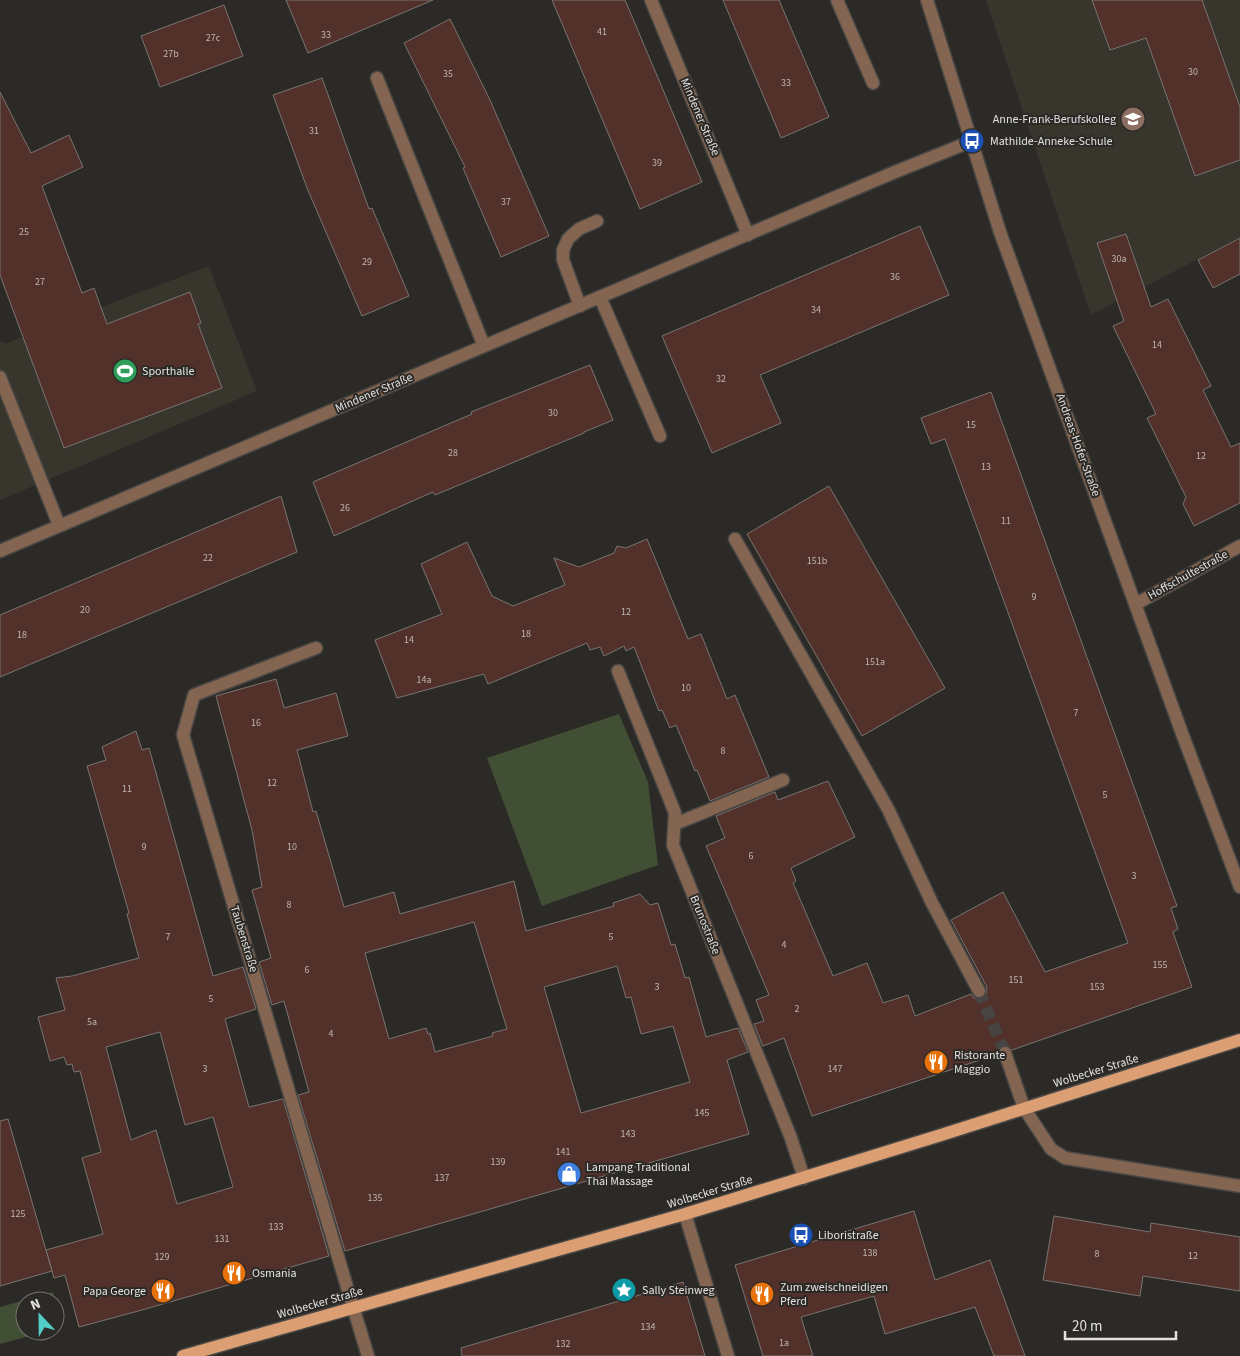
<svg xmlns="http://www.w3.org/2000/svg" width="1240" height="1356" viewBox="0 0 1240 1356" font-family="'Source Sans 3',sans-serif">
	<rect width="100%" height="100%" fill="#2c2a27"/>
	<g fill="#38352d">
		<path d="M986,0H1240V237L1091,315Z"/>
		<path d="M209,266L257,391L0,500V341L7,343Z"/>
	</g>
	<g fill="#414f34">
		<path d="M619,714L648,782L658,865L542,906L487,758Z"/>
		<path d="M53,1292L55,1301H25V1331H47L0,1344V1307Z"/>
		<path d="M55,1301L62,1327L55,1329Z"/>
	</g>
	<g fill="#52312a" stroke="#787473" fill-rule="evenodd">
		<path d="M286,0H433L308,53Z"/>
		<path d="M552,0H625L702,182L640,209Z"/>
		<path d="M723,0H779L829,117L781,138Z"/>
		<path d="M1092,0H1202L1240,107V160L1195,176L1146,38L1110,50Z"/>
		<path d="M224,5L243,56L160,87L141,36Z"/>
		<path d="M450,19L490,100L549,236L501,257L463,168L465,167L404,43Z"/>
		<path d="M322,78L369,209L372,208L409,296L362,316L307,188L273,95Z"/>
		<path d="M0,92L31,153L69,135L83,167L42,186L82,293L94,288L107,324L190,292L201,323L198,324L222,388L64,448L0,275Z"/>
		<path d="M920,226L949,295L760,375L781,423L712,453L662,336Z"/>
		<path d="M1126,234L1151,307L1168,299L1211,386L1203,390L1231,447L1240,443V503L1194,526L1183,504L1186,497L1147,418L1156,414L1113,326L1124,321L1097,243Z"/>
		<path d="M1240,238V274L1213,288L1198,260Z"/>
		<path d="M590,365L613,420L584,432V433L435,495L433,492L334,536L313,482L472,414L471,412Z"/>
		<path d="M991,392L1177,906L1171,908L1178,929L1173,932L1192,987L1012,1050L1007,1045H1003L999,1048L997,1055L996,1056L995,1055L812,1116L784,1038L763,1046L754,1024L764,1021L756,1000L769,995L706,846L725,838L716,816L775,792L778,800L828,781L855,837L791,868L796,881L793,883L833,976L867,963L883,1003L908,995L915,1016L971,994L974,998L978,999L982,998L986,996L987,987L951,920L1003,892L1045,972L1128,943L945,439L931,444L921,418Z"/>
		<path d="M829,486L945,688L862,736L747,534Z"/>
		<path d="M281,496L297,552L0,677V615Z"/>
		<path d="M647,539L688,639L701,634L727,699L735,695L769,777L710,801L697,770L695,771L676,725L670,728L662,710L659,711L634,647L626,651L624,646L604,656L600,647L590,650L587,643L488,684L484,674L397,698L375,640L442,614L421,564L467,542L492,596L513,606L565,585L554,558L579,567L614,553L617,546L626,548Z"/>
		<path d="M276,679L284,708L336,693L348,736L297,750L313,812L316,811L344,907L394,892L400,914L514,881L526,931L614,906L613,903L640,894L650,905L658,903L671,945L675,944L685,978L689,977L706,1037L738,1028L748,1052L727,1060L749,1134L345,1251L298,1095L309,1092L284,1001L272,1005L259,962L271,958L252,890L262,887L252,830L216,696ZM474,922L507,1029L492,1033L493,1036L435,1052L430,1033L428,1034L426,1028L389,1039L365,953ZM617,966L626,998L631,997L641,1034L673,1026L690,1082L581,1113L544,987Z"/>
		<path d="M136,731L142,750L149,748L213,976L243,967L256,1009L225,1019L249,1107L283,1099L329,1256L142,1310L79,1327L65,1275L54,1278L46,1250L103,1234L82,1158L101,1152L80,1071L74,1072L72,1064L67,1065L64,1057L50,1061L38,1017L65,1010L56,978L72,976L139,958L127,914L129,913L87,766L106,760L102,747ZM160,1032L185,1125L213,1117L233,1187L177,1204L156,1130L131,1140L106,1047Z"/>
		<path d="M8,1119L52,1271L0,1286V1121Z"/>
		<path d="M914,1211L935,1280L990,1260L1025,1356H994L975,1307L885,1334L874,1296L801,1317L813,1356H763L735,1265Z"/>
		<path d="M1054,1216L1150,1232L1151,1223L1240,1237V1291L1143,1276L1140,1296L1043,1280Z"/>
		<path d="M683,1282L705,1356H462L461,1348Z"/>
	</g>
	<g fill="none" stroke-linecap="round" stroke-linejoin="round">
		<path stroke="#474543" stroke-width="12" stroke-dasharray="12 6" stroke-linecap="butt" d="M979,991L1005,1053"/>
		<defs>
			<g id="minor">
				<path d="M651,0L748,235"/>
				<path d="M837,0L873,83"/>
				<path d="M927,0L1000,232L1183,736L1240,887"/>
				<path d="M377,78L484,346"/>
				<path d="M600,297L660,436"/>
				<path d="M580,306L563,260V250L568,239L579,229L597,221"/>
				<path d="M0,377L59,525"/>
				<path d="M735,539L888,809L932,903L979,991"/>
				<path d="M0,551L895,172L972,141"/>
				<path d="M1136,604L1240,546"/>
				<path d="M316,648L194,695L183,735L344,1277L368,1356"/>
				<path d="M618,671L675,813L673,845L791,1138L804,1178"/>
				<path d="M675,824L783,780"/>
				<path d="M1005,1053L1024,1108L1051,1149L1065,1158L1240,1186"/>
				<path d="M685,1214L728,1356"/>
			</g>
			<path id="major" d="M183,1356L685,1214L941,1135L1240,1040"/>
		</defs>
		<use href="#minor" stroke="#494744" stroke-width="15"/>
		<use href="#major" stroke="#494744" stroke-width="15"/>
		<use href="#minor" stroke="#836551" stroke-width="12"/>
		<use href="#major" stroke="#dc9f74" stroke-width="12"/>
	</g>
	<defs>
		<symbol id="school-disc" viewBox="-11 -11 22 22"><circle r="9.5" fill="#8d6e63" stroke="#2c2a27"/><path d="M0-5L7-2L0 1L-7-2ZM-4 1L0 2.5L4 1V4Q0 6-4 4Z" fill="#fff"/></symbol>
		<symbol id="bus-disc" viewBox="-11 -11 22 22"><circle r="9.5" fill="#1a4fb4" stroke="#2c2a27"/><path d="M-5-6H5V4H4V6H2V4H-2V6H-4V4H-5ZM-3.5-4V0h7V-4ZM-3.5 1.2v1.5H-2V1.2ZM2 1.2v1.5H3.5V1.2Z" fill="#fff"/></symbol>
		<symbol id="stadium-disc" viewBox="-11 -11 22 22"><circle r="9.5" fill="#2e9e5b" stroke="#2c2a27"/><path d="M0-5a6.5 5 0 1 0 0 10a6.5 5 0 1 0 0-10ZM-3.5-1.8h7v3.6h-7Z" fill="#fff"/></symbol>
		<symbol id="restaurant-disc" viewBox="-11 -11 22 22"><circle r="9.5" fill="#e8710a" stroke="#2c2a27"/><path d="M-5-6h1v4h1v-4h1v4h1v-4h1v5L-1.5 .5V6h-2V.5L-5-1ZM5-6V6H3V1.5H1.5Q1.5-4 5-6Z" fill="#fff"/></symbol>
		<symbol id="shop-disc" viewBox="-11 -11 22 22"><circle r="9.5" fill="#3f7fe0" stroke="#2c2a27"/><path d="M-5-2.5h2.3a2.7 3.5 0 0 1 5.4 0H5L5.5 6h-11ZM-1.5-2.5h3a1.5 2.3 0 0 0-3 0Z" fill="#fff"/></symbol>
		<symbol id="sight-disc" viewBox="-11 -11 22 22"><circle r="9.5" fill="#0f9aa8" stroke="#2c2a27"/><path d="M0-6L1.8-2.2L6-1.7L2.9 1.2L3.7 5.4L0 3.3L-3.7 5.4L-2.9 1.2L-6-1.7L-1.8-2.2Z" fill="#fff"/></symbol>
	</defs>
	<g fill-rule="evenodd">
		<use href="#school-disc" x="1119" y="105" width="28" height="28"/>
		<use href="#bus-disc" x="958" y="127" width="28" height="28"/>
		<use href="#stadium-disc" x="111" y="357" width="28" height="28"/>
		<use href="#restaurant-disc" x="922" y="1048" width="28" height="28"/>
		<use href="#shop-disc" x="555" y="1160" width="28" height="28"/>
		<use href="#bus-disc" x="787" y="1221" width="28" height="28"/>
		<use href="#restaurant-disc" x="220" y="1259" width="28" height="28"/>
		<use href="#sight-disc" x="610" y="1276" width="28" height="28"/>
		<use href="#restaurant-disc" x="149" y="1277" width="28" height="28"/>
		<use href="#restaurant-disc" x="748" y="1280" width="28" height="28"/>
	</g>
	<g text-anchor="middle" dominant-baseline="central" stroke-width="4" stroke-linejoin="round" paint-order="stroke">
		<g font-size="10" fill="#beb5b2">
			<text x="602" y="32">41</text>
			<text x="326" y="35">33</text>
			<text x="213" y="38">27c</text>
			<text x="171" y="54">27b</text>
			<text x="1193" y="72">30</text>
			<text x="448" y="74">35</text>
			<text x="786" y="83">33</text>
			<text x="314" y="131">31</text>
			<text x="657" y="163">39</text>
			<text x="506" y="202">37</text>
			<text x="24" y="232">25</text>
			<text x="1119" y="259">30a</text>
			<text x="367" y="262">29</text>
			<text x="895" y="277">36</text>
			<text x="40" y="282">27</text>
			<text x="816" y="310">34</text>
			<text x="1157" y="345">14</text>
			<text x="721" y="379">32</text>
			<text x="553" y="413">30</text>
			<text x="971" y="425">15</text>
			<text x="453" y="453">28</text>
			<text x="1201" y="456">12</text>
			<text x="986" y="467">13</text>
			<text x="345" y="508">26</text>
			<text x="1006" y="521">11</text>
			<text x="208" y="558">22</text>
			<text x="817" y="561">151b</text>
			<text x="1034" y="597">9</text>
			<text x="85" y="610">20</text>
			<text x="626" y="612">12</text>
			<text x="526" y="634">18</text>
			<text x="22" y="635">18</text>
			<text x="409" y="640">14</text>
			<text x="875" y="662">151a</text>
			<text x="424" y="680">14a</text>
			<text x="686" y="688">10</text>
			<text x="1076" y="713">7</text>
			<text x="256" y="723">16</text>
			<text x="723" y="751">8</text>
			<text x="272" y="783">12</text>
			<text x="127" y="789">11</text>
			<text x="1105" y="795">5</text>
			<text x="144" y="847">9</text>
			<text x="292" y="847">10</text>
			<text x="751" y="856">6</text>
			<text x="1134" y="876">3</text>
			<text x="289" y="905">8</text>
			<text x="168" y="937">7</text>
			<text x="611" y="937">5</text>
			<text x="784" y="945">4</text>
			<text x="1160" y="965">155</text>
			<text x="307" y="970">6</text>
			<text x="1016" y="980">151</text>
			<text x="657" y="987">3</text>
			<text x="1097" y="987">153</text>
			<text x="211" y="999">5</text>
			<text x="797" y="1009">2</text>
			<text x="92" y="1022">5a</text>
			<text x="331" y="1034">4</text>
			<text x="205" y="1069">3</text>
			<text x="835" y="1069">147</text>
			<text x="702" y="1113">145</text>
			<text x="628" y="1134">143</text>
			<text x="563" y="1152">141</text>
			<text x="498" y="1162">139</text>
			<text x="442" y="1178">137</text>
			<text x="375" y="1198">135</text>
			<text x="18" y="1214">125</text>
			<text x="276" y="1227">133</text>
			<text x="222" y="1239">131</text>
			<text x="870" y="1253">138</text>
			<text x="1097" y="1254">8</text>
			<text x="1193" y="1256">12</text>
			<text x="162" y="1257">129</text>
			<text x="648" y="1327">134</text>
			<text x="784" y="1343">1a</text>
			<text x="563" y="1344">132</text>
		</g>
		<g font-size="12" fill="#e2e1df" stroke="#2c2a27">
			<text transform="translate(700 117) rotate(67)">Mindener Straße</text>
			<text transform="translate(374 393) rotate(-23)">Mindener Straße</text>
			<text transform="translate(1078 445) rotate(70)">Andreas-Hofer-Straße</text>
			<text transform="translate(1188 575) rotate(-29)">Hoffschultestraße</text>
			<text transform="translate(705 925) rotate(68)">Brunostraße</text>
			<text transform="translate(244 939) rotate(73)">Taubenstraße</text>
			<text transform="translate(1096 1071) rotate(-17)">Wolbecker Straße</text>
			<text transform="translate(710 1192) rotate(-17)">Wolbecker Straße</text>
			<text transform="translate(320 1303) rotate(-16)">Wolbecker Straße</text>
		</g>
		<g font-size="12" fill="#e2e1df" stroke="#2c2a27" text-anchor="start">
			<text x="1116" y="119" text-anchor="end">Anne-Frank-Berufskolleg</text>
			<text x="990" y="141">Mathilde-Anneke-Schule</text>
			<text x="142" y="371">Sporthalle</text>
			<text x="954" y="1055">Ristorante<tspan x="954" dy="14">Maggio</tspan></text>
			<text x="586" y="1167">Lampang Traditional<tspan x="586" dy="14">Thai Massage</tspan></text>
			<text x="818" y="1235">Liboristraße</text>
			<text x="252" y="1273">Osmania</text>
			<text x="780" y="1287">Zum zweischneidigen<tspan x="780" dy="14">Pferd</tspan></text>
			<text x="642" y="1290">Sally Steinweg</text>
			<text x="146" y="1291" text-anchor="end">Papa George</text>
		</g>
	</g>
	<g transform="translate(40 1316) rotate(338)"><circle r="24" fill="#2c2a27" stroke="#757371"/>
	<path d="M0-4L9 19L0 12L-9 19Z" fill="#53cdca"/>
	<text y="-8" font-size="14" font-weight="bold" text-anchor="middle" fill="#e2e1df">N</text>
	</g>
	<path d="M1065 1331v8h111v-8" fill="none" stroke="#e2e1df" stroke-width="2.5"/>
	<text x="1072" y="1331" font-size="15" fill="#e2e1df" stroke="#2c2a27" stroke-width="4" paint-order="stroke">20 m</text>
</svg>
